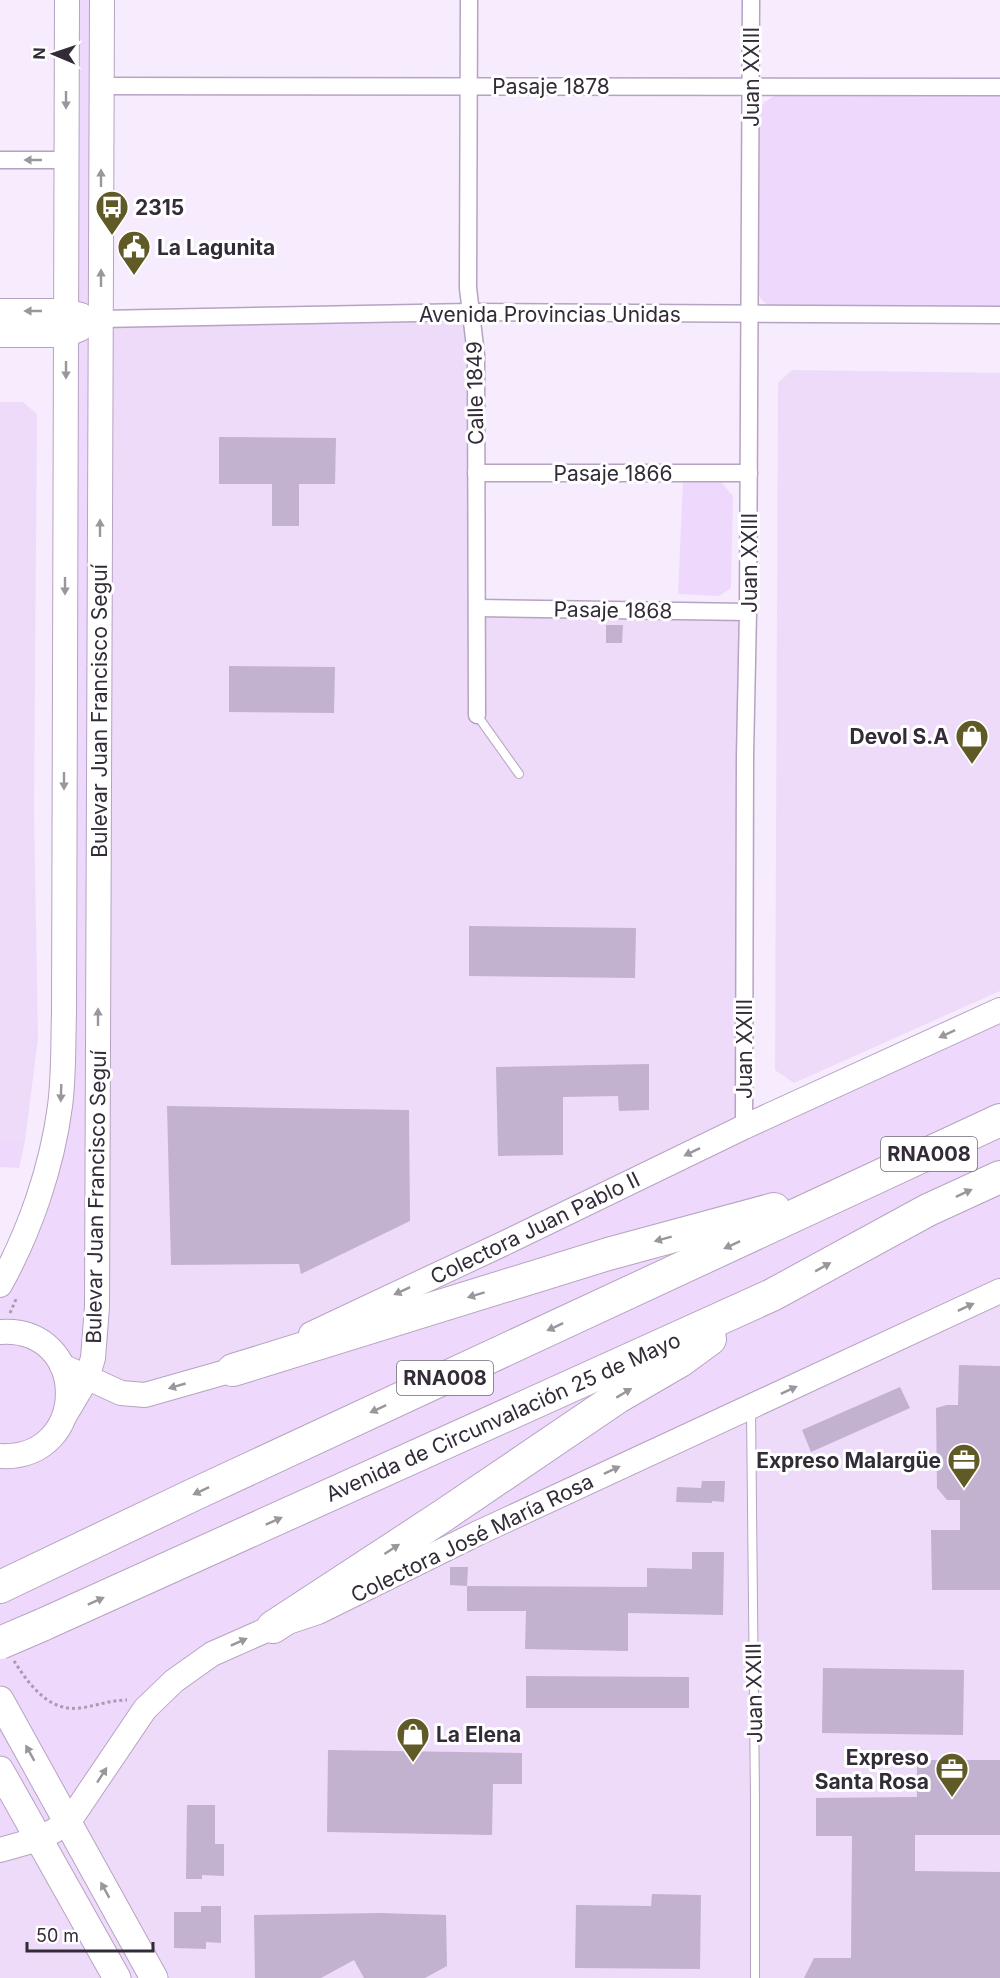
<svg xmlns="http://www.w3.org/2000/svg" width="1000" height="1978" viewBox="0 0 1000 1978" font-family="Inter,sans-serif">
	<rect width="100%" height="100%" fill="#f7ebfe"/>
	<g fill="#eedbfa">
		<path d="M471,312L477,608L748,612L744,1127L233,1370L145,1395L87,1378L101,319Z"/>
		<path d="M792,370L1000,373V991L794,1083L775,1070L778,383Z"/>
		<path d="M0,402H23L37,414L34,812L38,1038L25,1141H0Z"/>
		<path d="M1000,1291V1978H0V1850L174,1681Z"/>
	</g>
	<g fill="#eed9fd">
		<path d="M67,0H102L87,1378L121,1393L233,1370L1000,1010V1291L175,1681L82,1805L0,1850V1285L60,1105Z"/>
		<path d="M777,95H1000V307L768,306L760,298L757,284L758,116C760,104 766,100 777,95Z"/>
		<path d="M683,482H721L733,496L731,588L719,596L678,594Z"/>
		<path d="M0,1141H25L19,1168L0,1167Z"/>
	</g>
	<g fill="#c3b1d0">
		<path d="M219,437L336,438L335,484H299V526H272V484H219Z"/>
		<path d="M606,625H623L622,643H606Z"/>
		<path d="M229,666L335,667L334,713L229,712Z"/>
		<path d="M469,926L636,928L635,978L469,976Z"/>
		<path d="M649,1064V1110L619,1111L618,1096L563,1097V1155L498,1156L496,1067Z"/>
		<path d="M167,1106L409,1110L410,1221L301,1274L299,1264L171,1265Z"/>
		<path d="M959,1365L1000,1366V1590H932L931,1530H960V1500H947L937,1488L936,1408L947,1405H958Z"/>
		<path d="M900,1387L910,1408L811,1452L802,1430Z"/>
		<path d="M702,1481H725L724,1502L712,1501V1503L676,1502L677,1487L701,1488Z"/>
		<path d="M692,1552H724L723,1615L628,1613V1651L525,1649L526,1611H467V1586L647,1587V1568L692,1569Z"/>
		<path d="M450,1567H468L467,1586L450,1585Z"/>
		<path d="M823,1668L964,1670L963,1735L822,1733Z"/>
		<path d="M526,1676L689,1677V1708H526Z"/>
		<path d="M328,1750L522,1753V1784H493L492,1835L327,1832Z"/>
		<path d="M917,1760H1000V1835H915V1871L1000,1872V1978H804L814,1958H851L852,1836H816V1798L917,1797Z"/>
		<path d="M187,1805H215V1844H224V1876L202,1875V1879H186Z"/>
		<path d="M652,1894L701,1895L700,1969L575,1968L576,1905L651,1906Z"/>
		<path d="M201,1906H221V1943L206,1942V1949L174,1948V1912H201Z"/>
		<path d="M380,1913L446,1915L447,1966L425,1978H364L354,1960L321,1978H255L254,1915Z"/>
	</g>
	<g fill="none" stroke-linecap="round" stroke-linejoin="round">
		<defs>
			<g id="lane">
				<path d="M477,715L519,774"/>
				<path d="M751,1408L755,1800V1978"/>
			</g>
			<g id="street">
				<path d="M469,0L468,288L476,355L477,715"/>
				<path d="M101,86L1000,87"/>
				<path d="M0,160H66"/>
				<path d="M101,319L471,312L1000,315"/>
				<path d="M476,473H749"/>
				<path d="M477,608L748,612"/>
				<path d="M744,1127L745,756L748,612L751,0"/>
			</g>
			<g id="secondary">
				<path d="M0,311H66L81,315"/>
				<path d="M0,335H66L80,329"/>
				<path d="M0,1285C30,1231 52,1167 60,1106C64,1075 63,1044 64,1013L67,0"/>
				<path d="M0,1332C91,1326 90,1461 0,1456"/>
				<path d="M311,1334L509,1241L744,1127L1000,1010"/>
				<path d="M62,1366L121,1393L145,1395L233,1370L247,1364"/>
				<path d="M65,1415L87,1378L93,1358L97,1307L102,0"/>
				<path d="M0,1850L39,1839L68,1823L145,1709L174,1681L212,1654L273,1627L318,1612L476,1534L1000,1291"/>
			</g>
			<g id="primary">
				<path d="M0,1700L154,1978"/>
				<path d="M0,1770L117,1978"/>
			</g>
			<g id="highway">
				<path d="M233,1370L608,1254L774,1209"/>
				<path d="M0,1587L195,1494L1000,1120"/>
				<path d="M42,1625L772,1295L928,1210L1000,1177"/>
				<path d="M273,1627L444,1515L618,1397L680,1361L710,1339"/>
			</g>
		</defs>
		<use href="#lane" stroke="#b6a3c2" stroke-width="10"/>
		<use href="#street" stroke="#b6a3c2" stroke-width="19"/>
		<use href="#secondary" stroke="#b6a3c2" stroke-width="26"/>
		<use href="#primary" stroke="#b6a3c2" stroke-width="29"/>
		<use href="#highway" stroke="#b6a3c2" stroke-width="34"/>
		<g stroke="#a79dae" stroke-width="3" stroke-dasharray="3 3" stroke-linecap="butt">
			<path d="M10,1313L17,1297"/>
			<path d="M14,1661C29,1684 48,1712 80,1708C96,1706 110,1700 127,1700"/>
		</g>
		<use href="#lane" stroke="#fff" stroke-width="8"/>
		<use href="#street" stroke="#fff" stroke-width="16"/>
		<use href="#secondary" stroke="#fff" stroke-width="24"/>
		<use href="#primary" stroke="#fff" stroke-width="27"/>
		<use href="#highway" stroke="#fff" stroke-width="32"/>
		<defs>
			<path id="highway-bridge" d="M0,1643L42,1625"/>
		</defs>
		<use href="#highway-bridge" stroke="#b6a3c2" stroke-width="34" stroke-linecap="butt"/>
		<use href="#highway-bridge" stroke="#fff" stroke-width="32"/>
	</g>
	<defs><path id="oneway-solid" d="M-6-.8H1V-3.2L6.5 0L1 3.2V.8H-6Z" transform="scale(1.5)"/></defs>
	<g fill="#99969c">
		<use href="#oneway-solid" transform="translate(66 100) rotate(90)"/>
		<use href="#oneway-solid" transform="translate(33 160) rotate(-180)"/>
		<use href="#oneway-solid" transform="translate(101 178) rotate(-90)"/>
		<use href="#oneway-solid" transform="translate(101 278) rotate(-90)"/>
		<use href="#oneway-solid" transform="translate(33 311) rotate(-180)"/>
		<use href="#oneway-solid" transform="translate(66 370) rotate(90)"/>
		<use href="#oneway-solid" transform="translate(100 528) rotate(-90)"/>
		<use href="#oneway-solid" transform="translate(65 586) rotate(90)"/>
		<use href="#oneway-solid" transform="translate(64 781) rotate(90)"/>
		<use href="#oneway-solid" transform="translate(98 1017) rotate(-90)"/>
		<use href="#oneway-solid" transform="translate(947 1034) rotate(155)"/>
		<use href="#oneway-solid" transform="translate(61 1093) rotate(92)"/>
		<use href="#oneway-solid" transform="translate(692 1152) rotate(154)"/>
		<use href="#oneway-solid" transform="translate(964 1193) rotate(-25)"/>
		<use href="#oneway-solid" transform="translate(663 1239) rotate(165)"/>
		<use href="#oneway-solid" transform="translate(732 1245) rotate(155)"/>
		<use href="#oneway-solid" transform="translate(823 1267) rotate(-29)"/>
		<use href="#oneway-solid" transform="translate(402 1291) rotate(155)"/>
		<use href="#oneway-solid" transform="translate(476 1295) rotate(163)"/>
		<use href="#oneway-solid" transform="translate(966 1307) rotate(-25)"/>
		<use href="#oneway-solid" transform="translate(555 1327) rotate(155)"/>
		<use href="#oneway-solid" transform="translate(177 1386) rotate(164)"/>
		<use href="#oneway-solid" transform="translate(789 1390) rotate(-25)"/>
		<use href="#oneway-solid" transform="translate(624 1393) rotate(-31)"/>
		<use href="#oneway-solid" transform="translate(378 1409) rotate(155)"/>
		<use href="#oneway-solid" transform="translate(612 1470) rotate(-25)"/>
		<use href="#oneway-solid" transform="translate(201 1491) rotate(155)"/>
		<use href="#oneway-solid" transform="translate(274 1521) rotate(-24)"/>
		<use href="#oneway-solid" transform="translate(392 1549) rotate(-33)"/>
		<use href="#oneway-solid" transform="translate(96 1601) rotate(-24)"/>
		<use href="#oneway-solid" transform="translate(239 1642) rotate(-24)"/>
		<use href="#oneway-solid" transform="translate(30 1753) rotate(-119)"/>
		<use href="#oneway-solid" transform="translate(102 1775) rotate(-57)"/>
		<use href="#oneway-solid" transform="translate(105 1890) rotate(-119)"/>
	</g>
	<defs>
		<symbol id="bus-pin" viewBox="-11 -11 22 30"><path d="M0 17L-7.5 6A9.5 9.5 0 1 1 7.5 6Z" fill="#605a26" stroke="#fff"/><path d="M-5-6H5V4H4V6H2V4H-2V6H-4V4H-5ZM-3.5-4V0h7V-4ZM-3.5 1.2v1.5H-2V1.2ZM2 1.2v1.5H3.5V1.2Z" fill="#fff"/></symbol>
		<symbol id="civic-pin" viewBox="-11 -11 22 30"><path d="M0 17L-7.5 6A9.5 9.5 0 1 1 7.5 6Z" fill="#605a26" stroke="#fff"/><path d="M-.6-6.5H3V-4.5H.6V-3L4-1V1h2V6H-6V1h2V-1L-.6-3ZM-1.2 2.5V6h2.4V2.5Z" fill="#fff"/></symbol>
		<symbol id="shop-pin" viewBox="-11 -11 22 30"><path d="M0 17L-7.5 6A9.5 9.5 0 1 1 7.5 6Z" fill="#605a26" stroke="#fff"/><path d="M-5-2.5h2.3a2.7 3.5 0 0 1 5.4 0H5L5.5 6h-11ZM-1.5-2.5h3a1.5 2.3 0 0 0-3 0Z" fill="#fff"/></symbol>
		<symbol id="office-pin" viewBox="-11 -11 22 30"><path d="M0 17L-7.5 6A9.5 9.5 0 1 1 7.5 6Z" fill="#605a26" stroke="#fff"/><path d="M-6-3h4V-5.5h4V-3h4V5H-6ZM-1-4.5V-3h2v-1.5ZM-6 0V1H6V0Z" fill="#fff"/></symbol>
	</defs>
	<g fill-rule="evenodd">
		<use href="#bus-pin" x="93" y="188" width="38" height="52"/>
		<use href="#civic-pin" x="115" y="228" width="38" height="52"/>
		<use href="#shop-pin" x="953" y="717" width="38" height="52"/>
		<use href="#office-pin" x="945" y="1441" width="38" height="52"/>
		<use href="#shop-pin" x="394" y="1715" width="38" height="52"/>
		<use href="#office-pin" x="933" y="1750" width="38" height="52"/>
	</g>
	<g text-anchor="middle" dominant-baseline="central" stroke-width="6" stroke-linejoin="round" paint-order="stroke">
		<g fill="#fff" stroke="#706b74" stroke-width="1.5">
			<rect x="881" y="1137" width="96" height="34" rx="4.5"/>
			<rect x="397" y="1361" width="96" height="34" rx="4.5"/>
		</g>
		<g font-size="20" font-weight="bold" fill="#332c38">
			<text x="929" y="1154">RNA008</text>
			<text x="445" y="1378">RNA008</text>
		</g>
		<g font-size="21" fill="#332c38" stroke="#fff">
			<text transform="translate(751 77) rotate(-90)">Juan XXIII</text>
			<text x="551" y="86">Pasaje 1878</text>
			<text x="550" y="314">Avenida Provincias Unidas</text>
			<text transform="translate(475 393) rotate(-91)">Calle 1849</text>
			<text x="613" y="473">Pasaje 1866</text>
			<text transform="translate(749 563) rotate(-90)">Juan XXIII</text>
			<text transform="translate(613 610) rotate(1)">Pasaje 1868</text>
			<text transform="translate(99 711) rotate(-90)">Bulevar Juan Francisco Seguí</text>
			<text transform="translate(744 1049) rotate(-90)">Juan XXIII</text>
			<text transform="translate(96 1197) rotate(-89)">Bulevar Juan Francisco Seguí</text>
			<text transform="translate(535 1228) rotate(-26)">Colectora Juan Pablo II</text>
			<text transform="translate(503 1417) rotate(-24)">Avenida de Circunvalación 25 de Mayo</text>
			<text transform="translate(472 1538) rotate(-26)">Colectora José María Rosa</text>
			<text transform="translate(754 1693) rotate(-91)">Juan XXIII</text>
		</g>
		<g font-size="21" font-weight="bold" fill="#332c38" stroke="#fff" text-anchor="start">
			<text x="135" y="207">2315</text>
			<text x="157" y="247">La Lagunita</text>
			<text x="949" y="736" text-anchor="end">Devol S.A</text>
			<text x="941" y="1460" text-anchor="end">Expreso Malargüe</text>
			<text x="436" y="1734">La Elena</text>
			<text x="929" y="1757" text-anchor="end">Expreso<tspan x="929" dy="24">Santa Rosa</tspan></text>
		</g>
	</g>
	<g transform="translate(54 54) rotate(272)" stroke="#ffffff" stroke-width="4.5" paint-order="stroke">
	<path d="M0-4.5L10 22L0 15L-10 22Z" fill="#332c38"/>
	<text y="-9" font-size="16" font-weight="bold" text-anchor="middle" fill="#332c38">N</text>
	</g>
	<path d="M27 1942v9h126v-9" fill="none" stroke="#332c38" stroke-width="3"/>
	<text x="36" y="1942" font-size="18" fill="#332c38" stroke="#ffffff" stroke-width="4.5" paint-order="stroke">50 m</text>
</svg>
